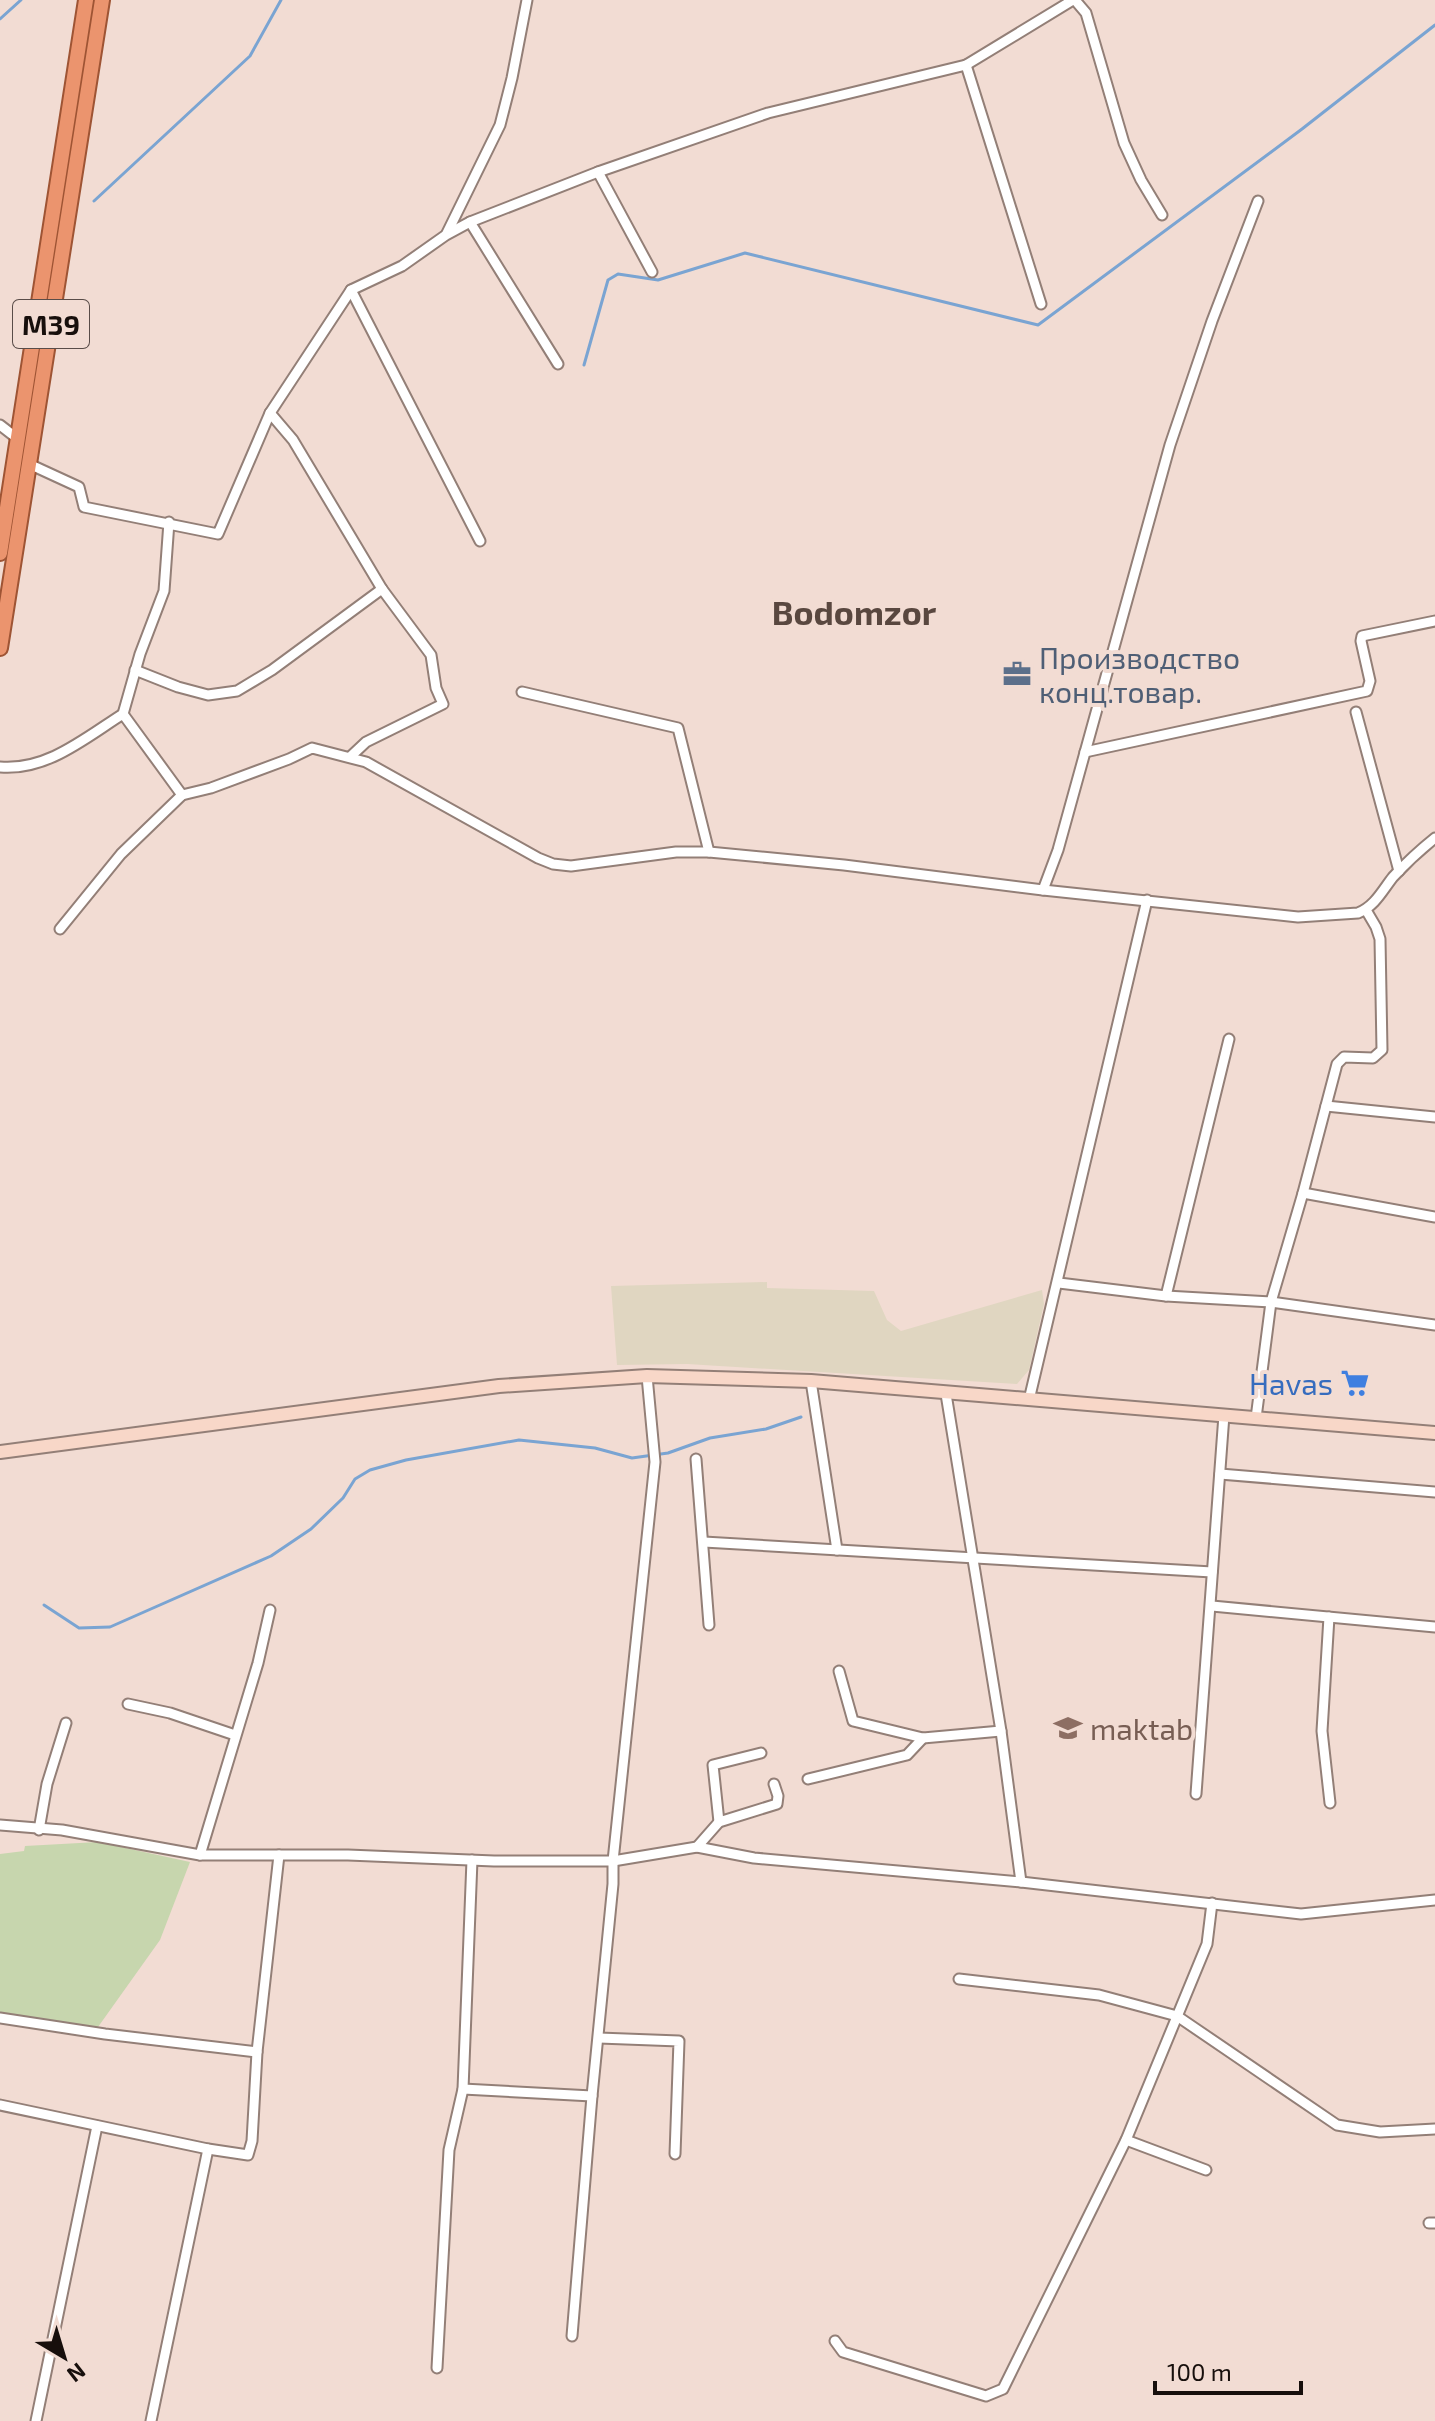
<svg xmlns="http://www.w3.org/2000/svg" width="1435" height="2421" viewBox="0 0 1435 2421" font-family="'Exo 2',sans-serif">
	<rect width="100%" height="100%" fill="#f2dcd3"/>
	<path fill="#e0d6c1" d="M767,1282V1288L874,1291L887,1320L901,1331L1042,1290L1044,1304L1029,1370L1017,1384L687,1364L617,1365L611,1286Z"/>
	<path fill="#c7d6ae" d="M98,1842L190,1862L160,1940L98,2027L0,2012V1854L24,1851L25,1846Z"/>
	<g fill="none" stroke-linecap="round" stroke-linejoin="round">
		<g stroke="#7aa4d2" stroke-width="3">
			<path d="M0,19L21,0"/>
			<path d="M94,201L250,56L281,0"/>
			<path d="M584,365L608,280L618,274L658,280L745,253L1038,325L1302,129L1435,25"/>
			<path d="M44,1605L79,1628L110,1627L271,1556L311,1529L343,1498L355,1479L370,1470L406,1460L519,1440L595,1448L632,1458L668,1453L710,1438L766,1429L801,1417"/>
		</g>
		<defs>
			<g id="minor">
				<path d="M1075,0L1086,13L1124,143L1141,180L1162,215"/>
				<path d="M966,65L1041,304"/>
				<path d="M598,172L652,272"/>
				<path d="M470,222L558,364"/>
				<path d="M447,233L500,125L512,78L527,0"/>
				<path d="M351,290L480,541"/>
				<path d="M270,413L293,440L382,589L431,655L436,688L443,704L366,742L350,757"/>
				<path d="M0,425L18,439"/>
				<path d="M29,464L79,487L84,507L218,534L270,413L351,290L402,266L446,235L470,222L598,172L768,113L966,65L1073,0"/>
				<path d="M135,670L178,687L208,695L237,691L272,670L382,589"/>
				<path d="M522,692L678,728L709,852"/>
				<path d="M1356,712L1399,871"/>
				<path d="M123,714L140,654L164,591L169,522"/>
				<path d="M1085,752L1367,691L1370,681L1361,641L1362,636L1435,621"/>
				<path d="M0,767C47,771 85,738 123,714L182,795"/>
				<path d="M1043,890L1058,850L1170,445L1212,321L1258,201"/>
				<path d="M60,929L121,854L182,795L211,788L289,759L312,748L366,762L538,858L553,864L571,866L676,852H709L844,865L1043,890L1298,917L1358,913C1375,906 1382,891 1393,877C1406,863 1420,850 1435,838"/>
				<path d="M1326,1106L1435,1117"/>
				<path d="M1303,1193L1435,1217"/>
				<path d="M1059,1283L1166,1296L1271,1302L1435,1325"/>
				<path d="M1166,1296L1229,1039"/>
				<path d="M811,1381L837,1550"/>
				<path d="M946,1394L1001,1731L1021,1882"/>
				<path d="M1029,1400L1147,900"/>
				<path d="M1256,1418L1271,1302L1303,1193L1337,1064L1344,1057L1373,1058L1382,1050L1380,939L1376,927L1366,910"/>
				<path d="M696,1459L709,1625"/>
				<path d="M1220,1474L1435,1492"/>
				<path d="M704,1542L1212,1572"/>
				<path d="M1212,1606L1435,1627"/>
				<path d="M1329,1617L1322,1731L1330,1803"/>
				<path d="M839,1671L853,1721L923,1738L1001,1731"/>
				<path d="M128,1704L170,1713L235,1735"/>
				<path d="M808,1779L907,1755L923,1738"/>
				<path d="M1196,1794L1224,1415"/>
				<path d="M719,1822L713,1765L761,1753"/>
				<path d="M0,1825L62,1830L200,1855H348L494,1861H613L697,1847L754,1858L1021,1882L1301,1914L1435,1900"/>
				<path d="M39,1830L47,1784L66,1723"/>
				<path d="M697,1847L719,1822L777,1804L778,1796L774,1784"/>
				<path d="M200,1855L258,1663L270,1610"/>
				<path d="M959,1979L1099,1995L1177,2016L1337,2125L1380,2132L1435,2129"/>
				<path d="M0,2018L105,2034L257,2052"/>
				<path d="M599,2038L679,2041L675,2154"/>
				<path d="M463,2089L592,2096"/>
				<path d="M0,2105L208,2149L248,2155L252,2141L257,2052L279,1855"/>
				<path d="M1126,2140L1206,2170"/>
				<path d="M1429,2223H1435"/>
				<path d="M572,2336L592,2096L613,1884V1861L655,1462L647,1376"/>
				<path d="M835,2341L843,2352L986,2396L1003,2389L1126,2140L1207,1944L1212,1903"/>
				<path d="M437,2368L449,2150L463,2089L472,1860"/>
				<path d="M36,2421L97,2126"/>
				<path d="M151,2421L208,2149"/>
			</g>
			<path id="secondary" d="M0,1452L499,1386L647,1376L811,1381L1435,1433"/>
			<g id="trunk">
				<path d="M0,553L86,0"/>
				<path d="M0,648L102,0"/>
			</g>
		</defs>
		<use href="#minor" stroke="#937f77" stroke-width="13"/>
		<use href="#secondary" stroke="#937f77" stroke-width="16"/>
		<use href="#trunk" stroke="#9e5434" stroke-width="18"/>
		<use href="#minor" stroke="#fff" stroke-width="9"/>
		<use href="#secondary" stroke="#f8d7c8" stroke-width="12"/>
		<use href="#trunk" stroke="#eb946e" stroke-width="14"/>
	</g>
	<defs>
		<symbol id="office-bare" viewBox="-9 -9 18 18"><path d="M-6-3h4V-5.5h4V-3h4V5H-6ZM-1-4.5V-3h2v-1.5ZM-6 0V1H6V0Z" fill="#5c6f8a" stroke="#f2dcd3" stroke-width="2.5" paint-order="stroke"/></symbol>
		<symbol id="supermarket-bare" viewBox="-9 -9 18 18"><path d="M-6-5.5h2.5l.6 2H6L4.5 2H-2.5L-4.4-4H-6ZM-1.5 3.2a1.3 1.3 0 1 0 .1 0ZM3 3.2a1.3 1.3 0 1 0 .1 0Z" fill="#3f7fe0" stroke="#f2dcd3" stroke-width="2.5" paint-order="stroke"/></symbol>
		<symbol id="school-bare" viewBox="-9 -9 18 18"><path d="M0-5L7-2L0 1L-7-2ZM-4 1L0 2.5L4 1V4Q0 6-4 4Z" fill="#8d6e63" stroke="#f2dcd3" stroke-width="2.5" paint-order="stroke"/></symbol>
	</defs>
	<g fill-rule="evenodd">
		<use href="#office-bare" x="997" y="654" width="40" height="40"/>
		<use href="#supermarket-bare" x="1335" y="1363" width="40" height="40"/>
		<use href="#school-bare" x="1048" y="1708" width="40" height="40"/>
	</g>
	<g text-anchor="middle" dominant-baseline="central" stroke-width="8" stroke-linejoin="round" paint-order="stroke">
		<rect fill="#f2dcd3" stroke="#594c48" stroke-width="2" x="13" y="300" width="76" height="48" rx="6"/>
		<g font-size="28" font-weight="bold" fill="#170f0c">
			<text x="51" y="324">M39</text>
		</g>
		<g font-size="30" fill="#4e5e75" stroke="#f2dcd3" text-anchor="start">
			<text x="1039" y="657">Производство<tspan x="1039" dy="34">конц.товар.</tspan></text>
		</g>
		<g font-size="30" fill="#366cbe" stroke="#f2dcd3" text-anchor="end">
			<text x="1333" y="1383">Havas</text>
		</g>
		<g font-size="30" fill="#785e54" stroke="#f2dcd3" text-anchor="start">
			<text x="1090" y="1728">maktab</text>
		</g>
		<g font-size="34" font-weight="bold" fill="#59473f" stroke="#f2dcd3">
			<text x="854" y="611">Bodomzor</text>
		</g>
	</g>
	<g transform="translate(64 2357) rotate(142)" stroke="#f2dcd3" stroke-width="6" paint-order="stroke">
	<path d="M0-6L14 30L0 20L-14 30Z" fill="#170f0c"/>
	<text y="-12" font-size="22" font-weight="bold" text-anchor="middle" fill="#170f0c">N</text>
	</g>
	<path d="M1155 2381v12h146v-12" fill="none" stroke="#170f0c" stroke-width="4"/>
	<text x="1167" y="2381" font-size="24" fill="#170f0c" stroke="#f2dcd3" stroke-width="6" paint-order="stroke">100 m</text>
</svg>
